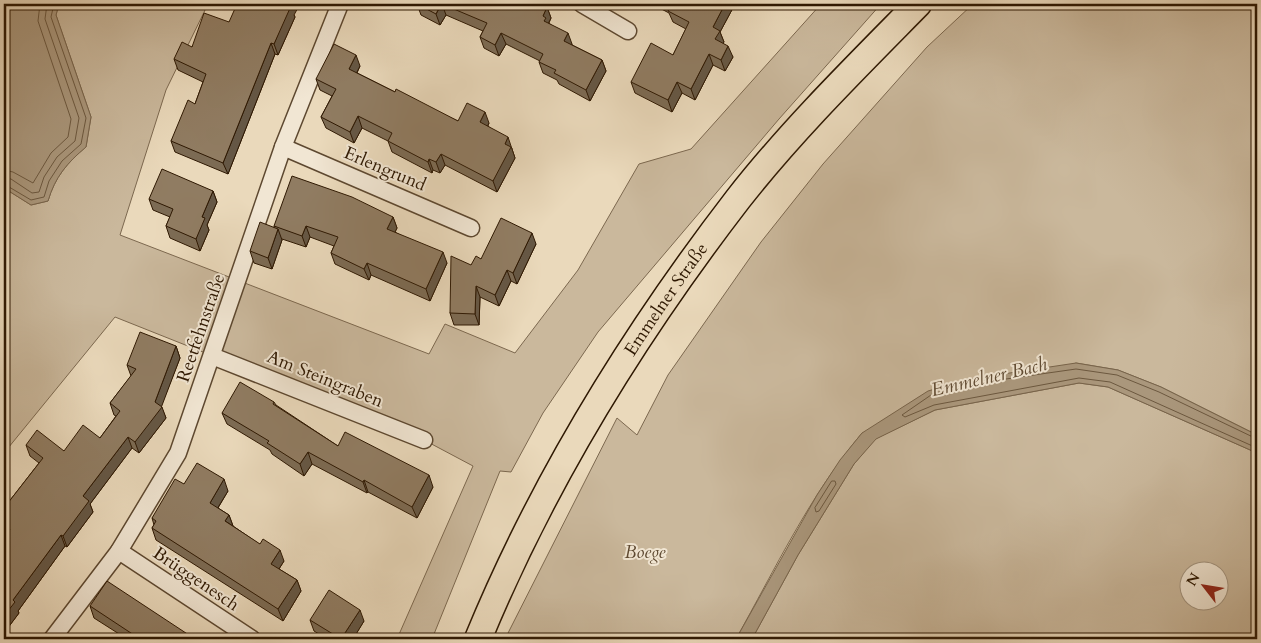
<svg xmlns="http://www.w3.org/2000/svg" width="1261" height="643" viewBox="0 0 1261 643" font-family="Cardo,serif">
	<rect width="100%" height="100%" fill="#ead9bb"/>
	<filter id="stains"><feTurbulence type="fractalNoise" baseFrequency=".004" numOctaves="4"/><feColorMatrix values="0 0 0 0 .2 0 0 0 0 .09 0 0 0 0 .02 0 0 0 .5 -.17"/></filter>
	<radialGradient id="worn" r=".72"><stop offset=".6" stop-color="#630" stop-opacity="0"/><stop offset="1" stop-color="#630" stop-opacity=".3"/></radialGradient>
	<g fill="#cab89c" stroke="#7c684f" fill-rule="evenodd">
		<path d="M59,4H208L166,90L120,235L429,354L445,324L515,353L578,270L639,164L691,149L821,4H881L779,119L598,332L543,413L511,472L500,471L432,639H397L473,466L424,440L115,317L4,453V188L31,205L48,201C55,177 67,163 86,147L91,117L56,15Z"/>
		<path d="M973,4H1257V435L1161,387L1118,370L1076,363L862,433C810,495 775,569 736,639H505L617,418L637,435L668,375L761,242L823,164L927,47Z"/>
		<path d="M1079,383L1108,387L1257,453V639H752L798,555L854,464L875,439L935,410ZM1188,570H1218V600H1188Z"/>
	</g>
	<g fill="#aa977c" stroke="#78644b">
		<path d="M4,4H59L56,15L91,117L86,147C67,163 55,177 48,201L31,205L4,188Z"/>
		<path d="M1076,363L1118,370L1161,387L1257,435V453L1108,387L1079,383L935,410L876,439L854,464L798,555L752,639H736L817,495L840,460L862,433L928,391L970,379Z"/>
	</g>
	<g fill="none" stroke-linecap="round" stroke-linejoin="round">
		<g stroke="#6c583f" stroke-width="1">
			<path d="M4,170L13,172L33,183L51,153L68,137L71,119L38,21L40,4"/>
			<path d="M4,178L11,179L32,193L39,192L44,177L57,157L75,141L79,118L45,19L47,4"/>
			<path d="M4,184L31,200L44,197L49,181L62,161L81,144L86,118L51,17L54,4"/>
			<path d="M1257,439L1159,392L1117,375L1076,369L971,384L931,395L902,415L905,417L934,405L1079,378L1110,382L1257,448"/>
			<path d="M832,481H835L836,484L819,511L816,512L815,508Z"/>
		</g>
		<defs>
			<g id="street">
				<path d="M582,4L628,31"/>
				<path d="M283,147L471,228"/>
				<path d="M212,356L424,440"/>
				<path d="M119,551L252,639"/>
				<path d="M52,639L119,551L178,453L283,147L340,4"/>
			</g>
			<g id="primary">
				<path id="s1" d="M478,639C543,481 634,334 738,199C792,130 857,66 918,4"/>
			</g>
		</defs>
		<use href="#street" stroke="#5d4830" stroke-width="19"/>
		<use href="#primary" stroke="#2e1802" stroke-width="29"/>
		<use href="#street" stroke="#f1e6d3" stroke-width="16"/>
		<use href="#primary" stroke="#ead9bb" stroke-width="26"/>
	</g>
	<g fill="#7c6b54" stroke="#2e1802">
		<path d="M417,4H540L547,7L551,18L549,23L572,44V45L602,60L606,71L590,101L559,84L557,80L543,73L539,62L540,61L506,44L499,56L484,48L480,37L483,31L446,15L440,25L421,15Z"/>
		<path d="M652,4H733L734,6L720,32L724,42L723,43L733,57L725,71L713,65L695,100L682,93L672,112L635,93L631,82L673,55L686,29L673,22L669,13Z"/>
		<path d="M294,15L295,17L278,55L275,54L228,174L175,152L171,141L195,104L203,82L178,70L174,59L229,22Z"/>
		<path d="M360,66L357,73L395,92L458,121L489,123L488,126L512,148V149L515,158L497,192L445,165L440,173L433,170L432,173L392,152L388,141L362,128L354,143L326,128L321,117L332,96L320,90L316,79Z"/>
		<path d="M213,191L217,202L207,225L209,230L200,251L170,238L166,226L170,217L153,210L149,199Z"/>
		<path d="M393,217L397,228L395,232L447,263L430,301L371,275L369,280L335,264L331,253L334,246L310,237L306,247L282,239V240L272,269L254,263L250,251L274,227V226Z"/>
		<path d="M536,244L517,284L511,281L499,306L480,297L479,325H454L450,313L471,265L481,259Z"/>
		<path d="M176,346L180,358L161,406L166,418L139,453L132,448L90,504L93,512L67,547L65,546L18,611L19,613L4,633L6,534L4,532V508L39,463L30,456L26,445L64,451L100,438L116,416L114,415L110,403L131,376L127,365Z"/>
		<path d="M274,402L276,405L338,446L433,487L417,518L368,492L367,493L312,464L304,476L272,454L270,450L227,424L222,413Z"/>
		<path d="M184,484L228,491L218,508L229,515L233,526L284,561L279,569L297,580L301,591L283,621L156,540L152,528L154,525L152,518Z"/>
		<path d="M90,606L195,639H127L94,618Z"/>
		<path d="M310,620L364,621L353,639H327L314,631Z"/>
	</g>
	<g fill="#655745" stroke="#2e1802">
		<path d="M290,4H300L294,15L295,17L278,55L274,44Z"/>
		<path d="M442,4L446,15L440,25L436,14Z"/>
		<path d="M725,4H733L734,6L720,32L724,42L719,50L715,39L713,27Z"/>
		<path d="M547,7L551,18L548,24V32L543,16Z"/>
		<path d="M501,33L506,44L499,56L495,45Z"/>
		<path d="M568,33L572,44L568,52L564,41Z"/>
		<path d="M271,43L275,54L228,174L223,163Z"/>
		<path d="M728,46L733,57L725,71L721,60Z"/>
		<path d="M709,54L713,65L695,100L691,89Z"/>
		<path d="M356,55L360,66L353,80L349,69Z"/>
		<path d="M602,60L606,71L590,101L586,90Z"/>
		<path d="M677,82L682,93L672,112L668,100Z"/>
		<path d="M485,112L489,123L484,133L480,122Z"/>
		<path d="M358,116L362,128L354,143L350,132Z"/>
		<path d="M508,137L515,158L497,192L493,181L505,144Z"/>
		<path d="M441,154L445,165L440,173L436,162Z"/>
		<path d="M429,159L433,170L432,173L428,162Z"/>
		<path d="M213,191L217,202L207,225L209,230L200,251L196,239L202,217Z"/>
		<path d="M393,217L397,228L391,240L387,229Z"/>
		<path d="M306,226L310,237L306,247L302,236Z"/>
		<path d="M278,229L282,240L272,269L268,258Z"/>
		<path d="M532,233L536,244L517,284L513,273Z"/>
		<path d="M443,252L447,263L430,301L426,289Z"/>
		<path d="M367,263L371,275L369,280L364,269Z"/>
		<path d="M507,270L511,281L499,306L495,295Z"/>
		<path d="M476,286L480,297L479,325L475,314Z"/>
		<path d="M176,346L180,358L161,408L162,407L166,418L139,453L135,442L155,402Z"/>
		<path d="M128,437L132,448L90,504L93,512L67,547L63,536L83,496Z"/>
		<path d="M308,452L312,464L304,476L300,464Z"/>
		<path d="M429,475L433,487L417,518L412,507Z"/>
		<path d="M224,479L228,491L214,514L210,503Z"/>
		<path d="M364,480L368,492L367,493L363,482Z"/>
		<path d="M229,515L233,526L225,521Z"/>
		<path d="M61,535L65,546L18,611L19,613L4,633V616L13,600Z"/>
		<path d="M280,550L284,561L275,575L271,564Z"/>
		<path d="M297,580L301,591L283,621L278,609Z"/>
		<path d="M360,610L364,621L353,639H341Z"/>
	</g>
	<g fill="#907c62" stroke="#2e1802">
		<path d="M237,4H290L289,5L291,6L274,44L271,43L223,163L171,141L188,100L195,104L206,74L174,59L182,42L192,47L204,13L229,22Z"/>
		<path d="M417,4H441L436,14Z"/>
		<path d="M442,4H540L547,7L543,16L546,18L544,21L568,33L564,41L602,60L586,90L554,73L556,70L539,62L543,54L501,33L495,45L480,37L487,23Z"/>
		<path d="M670,4H725L713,27L720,31L715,39L728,46L721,60L709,54L691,89L677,82L668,100L631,82L651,43L673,55L689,22L668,11L672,5Z"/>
		<path d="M334,44L356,55L349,69L395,92L396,89L458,121L467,103L485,112L480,122L508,137L505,144L511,147L493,181L441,154L436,162L429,159L428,162L388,141L392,133L358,116L350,132L321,117L336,89L316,79Z"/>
		<path d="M162,169L213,191L202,217L205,218L196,239L166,226L173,209L149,199Z"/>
		<path d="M292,176L352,197L393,217L387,229L443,252L426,289L367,263L364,269L331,253L338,237L306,226L302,236L274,226Z"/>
		<path d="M501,218L532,233L513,273L507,270L495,295L476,286L475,314L450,313L451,256L471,265L476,256L481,259Z"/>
		<path d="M260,222L278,229L268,258L250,251Z"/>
		<path d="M140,332L176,346L155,402L162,407L135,442L128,437L83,496L89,501L63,536L61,535L13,600L15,602L4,616V538L10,529L4,524V508L43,458L26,445L37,430L64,451L83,425L100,438L120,411L110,403L136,369L127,365Z"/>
		<path d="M240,382L274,402L273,404L338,446L345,432L429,475L412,507L364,480L363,482L308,452L300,464L267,443L269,441L222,413Z"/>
		<path d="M197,463L224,479L210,503L229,515L225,521L260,544L263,539L280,550L271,564L297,580L278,609L152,528L156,521L152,518L175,479L184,484Z"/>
		<path d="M107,581L195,639H140L90,606Z"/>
		<path d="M329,590L360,610L341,639L310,620Z"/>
	</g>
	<g text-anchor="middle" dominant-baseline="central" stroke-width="4" stroke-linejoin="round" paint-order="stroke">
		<g font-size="18" fill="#2e1802" stroke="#f1e6d3">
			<text transform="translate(385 169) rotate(23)">Erlengrund</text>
			<text stroke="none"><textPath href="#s1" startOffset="389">Emmelner Straße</textPath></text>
			<text transform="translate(201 328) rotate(-71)">Reetfehnstraße</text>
			<text transform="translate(325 379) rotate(22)">Am Steingraben</text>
			<text transform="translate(196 579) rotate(34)">Brüggenesch</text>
		</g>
		<g font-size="18" font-style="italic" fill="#5d4830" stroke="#f1e6d3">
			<text x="645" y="552">Boege</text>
		</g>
		<g font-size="19" font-style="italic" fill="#604b33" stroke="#f1e6d3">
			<text transform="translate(989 377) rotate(-13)">Emmelner Bach</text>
		</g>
	</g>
	<rect width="1261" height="643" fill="none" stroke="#ead9bb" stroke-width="20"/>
	<rect x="5" y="5" width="1251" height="633" fill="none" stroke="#2e1802" stroke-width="2.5"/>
	<rect x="10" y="10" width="1241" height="623" fill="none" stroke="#2e1802"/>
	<g transform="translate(1204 586) rotate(301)"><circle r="24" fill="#f1e6d3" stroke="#a3947f"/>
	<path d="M0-4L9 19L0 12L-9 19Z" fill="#8f2418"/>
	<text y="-8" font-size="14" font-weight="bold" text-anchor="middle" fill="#2e1802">N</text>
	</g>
	<rect width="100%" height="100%" filter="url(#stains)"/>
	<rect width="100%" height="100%" fill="url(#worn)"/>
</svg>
